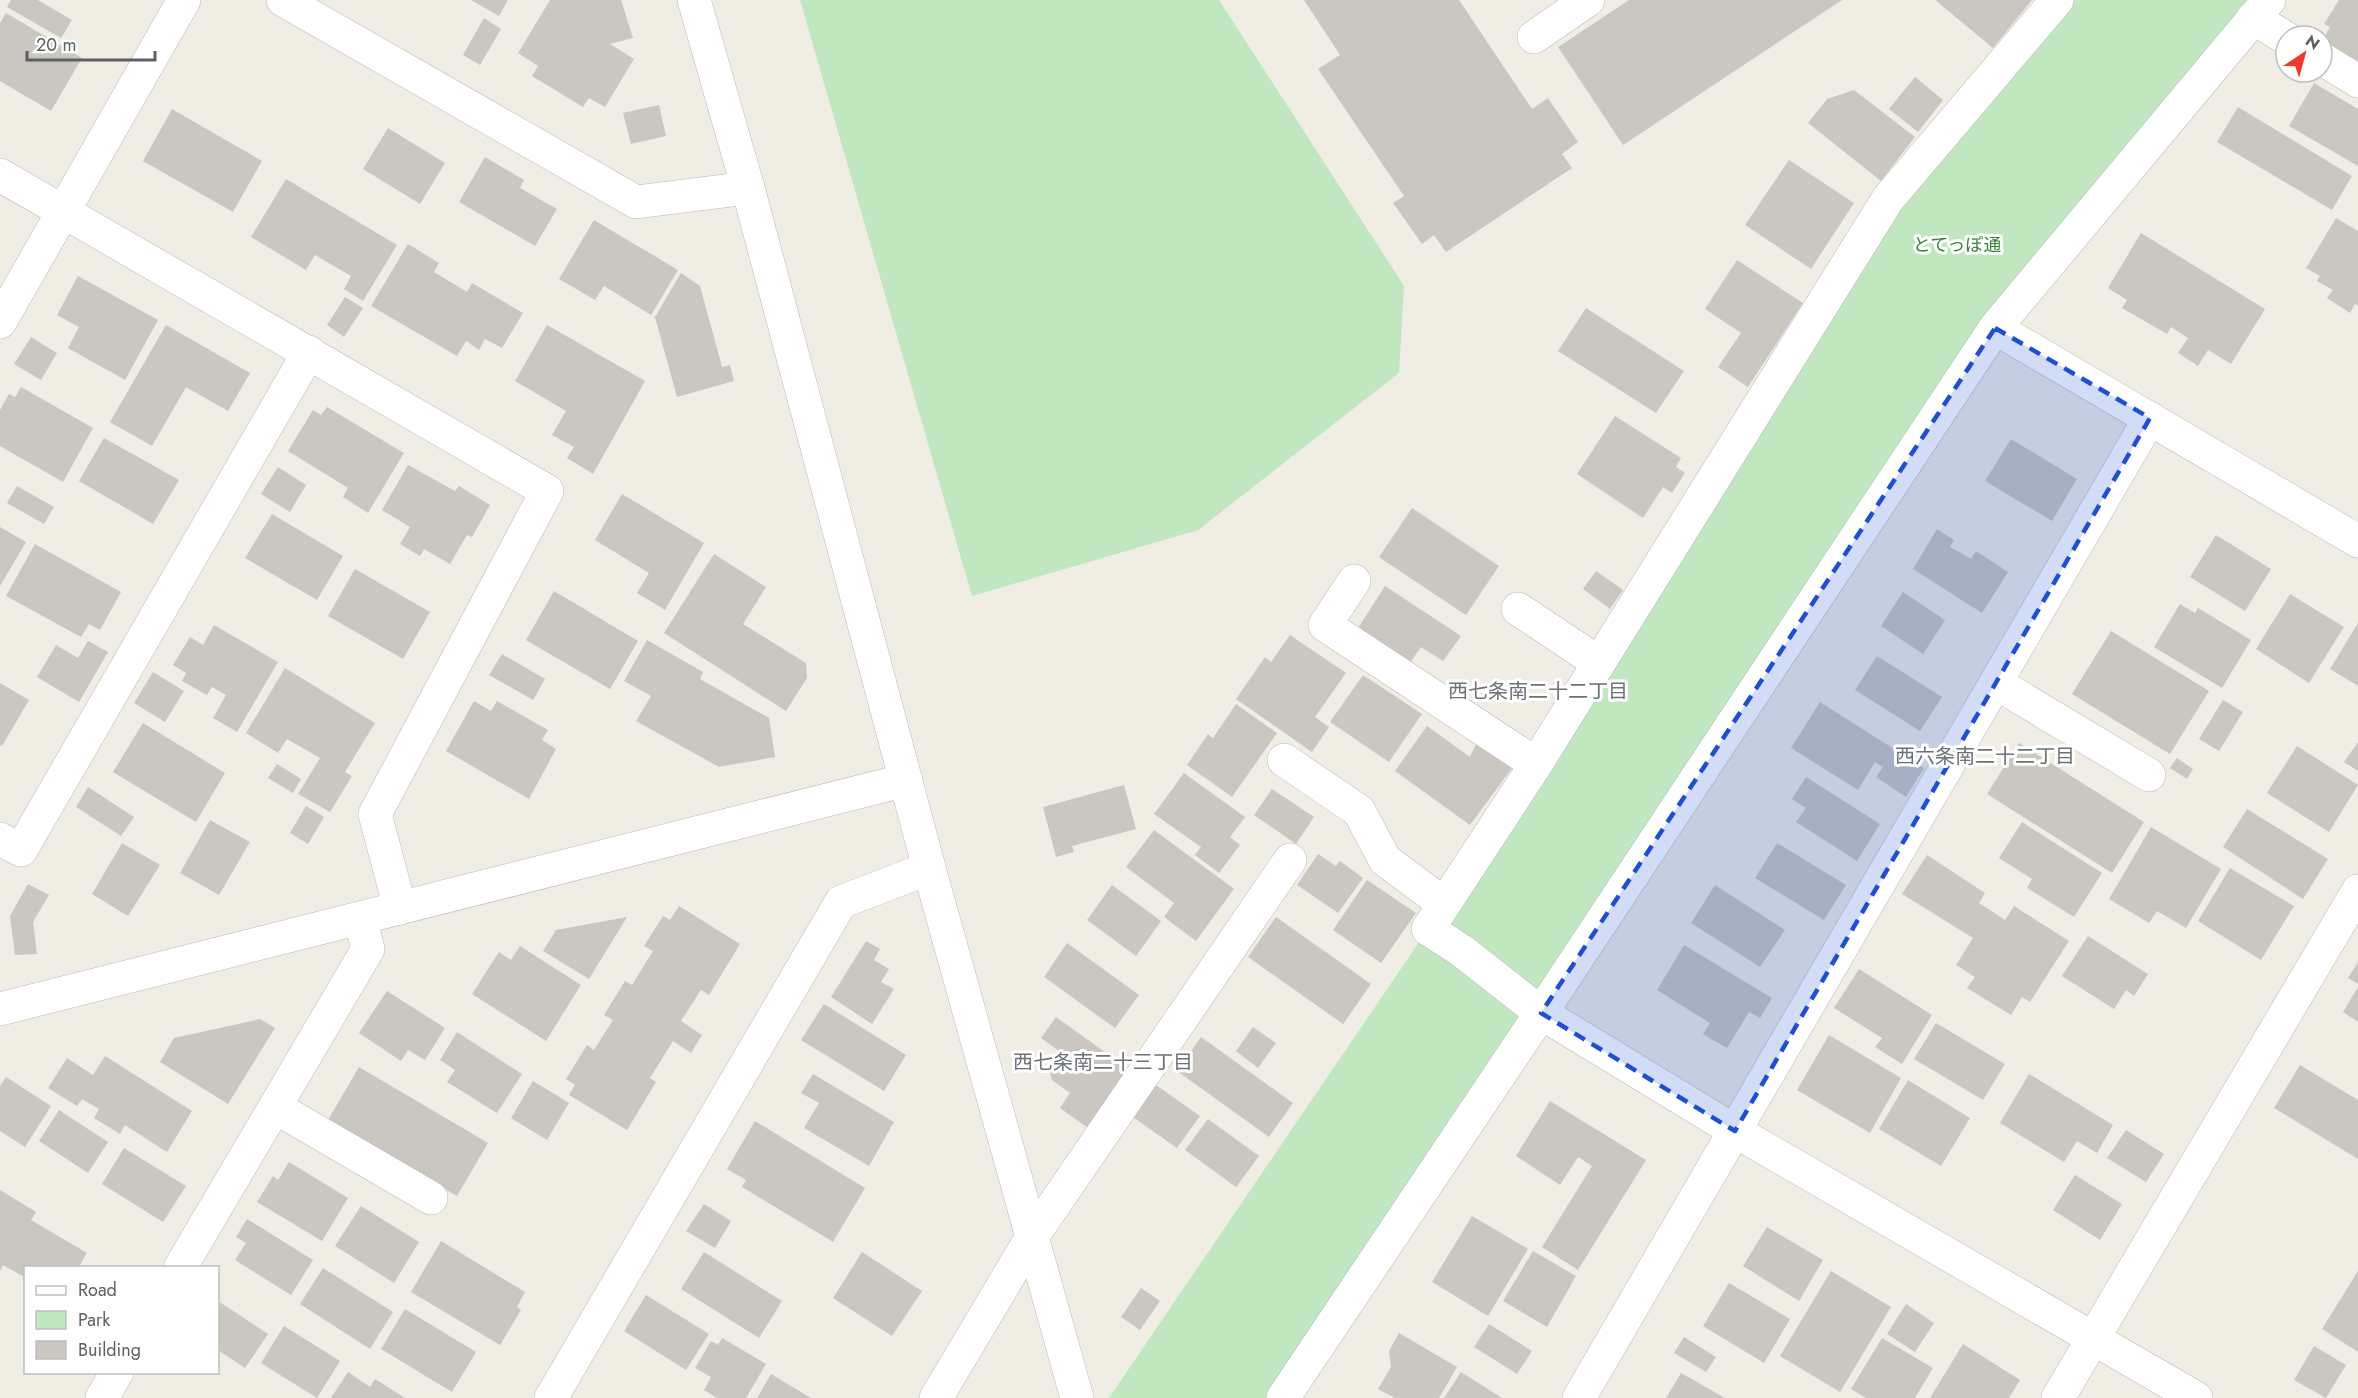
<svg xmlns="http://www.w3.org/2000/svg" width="2358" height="1398" viewBox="0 0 2358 1398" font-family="Jost,'Noto Sans JP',sans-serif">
	<rect width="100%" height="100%" fill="#efede4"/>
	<g fill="#c0e7c0">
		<path d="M800,0H1219L1404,286L1399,373L1198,530L972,596Z"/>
		<path d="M2057,0H2269L1995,328L1283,1398H1109L1428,929L1888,199Z"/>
	</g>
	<g fill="#cac7c1">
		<path d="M11,0H38L72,20L61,38L7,7Z"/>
		<path d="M471,0H508L499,16Z"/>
		<path d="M550,0H621L633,38L610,44L634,59L605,107L589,98L583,107L532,76L538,66L518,53Z"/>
		<path d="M1304,0H1459L1532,109L1548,98L1578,142L1562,154L1572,168L1446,252L1434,235L1422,244L1393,203L1404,196L1318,69L1340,55Z"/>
		<path d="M1629,0H1842L1623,145L1558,47Z"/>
		<path d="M1935,0H2032L1993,48Z"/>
		<path d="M2339,0H2358V63L2322,41L2330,27L2324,24Z"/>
		<path d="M6,13L82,58L51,111L0,81V23Z"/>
		<path d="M484,18L501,29L480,65L463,55Z"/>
		<path d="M1915,77L1943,100L1918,132L1889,109Z"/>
		<path d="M2314,83L2358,109V166L2289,126Z"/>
		<path d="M1854,90L1915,137L1881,181L1808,123L1827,99Z"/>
		<path d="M659,105L666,136L631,144L623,113Z"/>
		<path d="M2238,107L2352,176L2332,210L2217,142Z"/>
		<path d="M172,109L262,161L233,212L143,161Z"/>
		<path d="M388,128L445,163L420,204L363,169Z"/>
		<path d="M485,157L524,180L520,188L557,209L535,246L459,202Z"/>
		<path d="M1789,160L1854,203L1811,269L1745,225Z"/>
		<path d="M286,179L397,245L363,301L344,289L351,276L315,255L306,270L251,237Z"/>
		<path d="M2336,218L2358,231V306L2355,304L2350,313L2327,298L2333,290L2317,281L2320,276L2306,268Z"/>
		<path d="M594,220L678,270L651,315L604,286L595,300L559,279Z"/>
		<path d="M2141,233L2265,309L2231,364L2208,350L2198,366L2178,353L2188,338L2171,327L2167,334L2122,308L2127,300L2108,288Z"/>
		<path d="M408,244L439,263L434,272L467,292L472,283L523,313L502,348L485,339L479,350L466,341L457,356L371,306Z"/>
		<path d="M1737,260L1803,303L1748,387L1718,367L1741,333L1705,309Z"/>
		<path d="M681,273L700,286L722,367L730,365L734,381L677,397L655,317Z"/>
		<path d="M78,276L158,320L125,380L68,348L79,327L57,315Z"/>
		<path d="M345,297L363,308L344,337L327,325Z"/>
		<path d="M1586,308L1684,371L1656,413L1558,351Z"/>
		<path d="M166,325L250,373L228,411L186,387L152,446L110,422Z"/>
		<path d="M547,325L645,381L593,474L567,458L574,447L552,435L566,411L515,381Z"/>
		<path d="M31,337L57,353L41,380L14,364Z"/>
		<path d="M21,387L93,428L63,482L0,446V410L9,394L15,397Z"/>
		<path d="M327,407L404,453L368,513L343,497L348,488L288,451L313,410L321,415Z"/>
		<path d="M1615,416L1681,458L1676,467L1685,473L1672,493L1663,487L1643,518L1577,474Z"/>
		<path d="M104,438L179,480L153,524L79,481Z"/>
		<path d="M2011,439L2077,479L2052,521L1985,481Z"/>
		<path d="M408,465L455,491L459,486L490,505L472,537L467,535L450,564L424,549L420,556L400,544L410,527L382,510Z"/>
		<path d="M278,467L306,485L290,512L261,494Z"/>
		<path d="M17,486L54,507L44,524L7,503Z"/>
		<path d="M622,494L704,543L665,610L637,593L649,573L595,540Z"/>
		<path d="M1412,508L1499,566L1466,615L1379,557Z"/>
		<path d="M272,514L343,556L317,600L245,558Z"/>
		<path d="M0,527L26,542L0,586Z"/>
		<path d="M1937,529L1954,540L1950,547L1971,559L1976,551L2008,572L1982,613L1913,569Z"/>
		<path d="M2216,535L2271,569L2245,611L2190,577Z"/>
		<path d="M35,544L121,592L100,630L89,624L81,637L6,596Z"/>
		<path d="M714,554L766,587L743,624L806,663L807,678L786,711L664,633Z"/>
		<path d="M355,569L430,612L403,659L328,616Z"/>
		<path d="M1596,571L1623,590L1610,609L1583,589Z"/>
		<path d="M1385,586L1461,636L1443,661L1421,647L1407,667L1355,633Z"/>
		<path d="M554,591L638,641L610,689L526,640Z"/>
		<path d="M1903,592L1945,620L1923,654L1881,626Z"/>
		<path d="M2290,594L2344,627L2309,683L2256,649Z"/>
		<path d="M2180,604L2195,613L2198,608L2251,640L2222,688L2154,647Z"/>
		<path d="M2358,623V686L2330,669Z"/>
		<path d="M214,625L278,662L237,732L213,718L226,695L212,687L207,695L182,681L186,673L173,665L190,637L203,645Z"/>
		<path d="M2111,631L2209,691L2170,754L2072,694Z"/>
		<path d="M1290,635L1346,673L1315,717L1329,727L1312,752L1236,699L1265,657L1271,662Z"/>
		<path d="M647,640L703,672L700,679L769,718L775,757L719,767L636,721L651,696L624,681Z"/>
		<path d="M88,641L108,652L79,702L37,677L56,645L78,658Z"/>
		<path d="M502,654L545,679L533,700L489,675Z"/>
		<path d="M1877,656L1942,697L1920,731L1855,690Z"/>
		<path d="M285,668L375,723L345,772L352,776L330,812L298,794L320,758L287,739L278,753L246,733Z"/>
		<path d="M153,672L184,691L165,722L134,703Z"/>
		<path d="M1363,675L1422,714L1389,762L1330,722Z"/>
		<path d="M0,683L29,700L2,746L0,745Z"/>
		<path d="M2223,700L2243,712L2219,751L2199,739Z"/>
		<path d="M474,701L491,711L497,701L548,730L542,740L556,749L529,799L446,751Z"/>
		<path d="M1820,702L1924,768L1906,797L1876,777L1883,767L1875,762L1858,790L1791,748Z"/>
		<path d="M1236,704L1277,733L1232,797L1187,765L1208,734L1213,738Z"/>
		<path d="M143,723L225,773L196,822L113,772Z"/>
		<path d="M1427,726L1470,757L1477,742L1512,768L1470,825L1395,771Z"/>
		<path d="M2358,742V771L2344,762Z"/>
		<path d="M2019,743L2144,822L2112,873L1987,794Z"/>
		<path d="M2297,746L2358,785L2329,832L2267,793Z"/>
		<path d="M2177,758L2193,769L2187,779L2170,768Z"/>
		<path d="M277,764L301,779L293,793L268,778Z"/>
		<path d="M1184,773L1245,817L1230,837L1240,845L1219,873L1195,855L1201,847L1154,814Z"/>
		<path d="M1806,777L1880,824L1857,861L1796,822L1806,808L1792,799Z"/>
		<path d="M1124,785L1136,829L1072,846L1074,852L1056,857L1043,807Z"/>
		<path d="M88,787L134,817L121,836L76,807Z"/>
		<path d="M1272,789L1314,817L1296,844L1254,815Z"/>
		<path d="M306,806L324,817L308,844L290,833Z"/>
		<path d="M2247,809L2328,859L2303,899L2223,847Z"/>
		<path d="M210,820L250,842L219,895L180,873Z"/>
		<path d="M2022,822L2102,873L2074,917L2027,888L2032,879L1999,858Z"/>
		<path d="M2151,827L2221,869L2186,928L2157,911L2149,923L2109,899Z"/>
		<path d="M1154,830L1234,889L1196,941L1164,917L1174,903L1126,867Z"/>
		<path d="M122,843L160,865L128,916L92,894Z"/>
		<path d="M1777,843L1846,885L1824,920L1755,878Z"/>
		<path d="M1318,854L1336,866L1340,861L1363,878L1338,913L1297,885Z"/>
		<path d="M1927,855L1985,893L1979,903L2005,920L2014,906L2069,941L2030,1002L2022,997L2011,1015L1967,988L1975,977L1956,965L1973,938L1902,894Z"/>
		<path d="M2230,868L2294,906L2261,960L2198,921Z"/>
		<path d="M1367,880L1416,913L1381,963L1333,930Z"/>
		<path d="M28,884L49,895L33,922L37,954L15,955L10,916Z"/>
		<path d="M1112,885L1161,921L1136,956L1087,920Z"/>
		<path d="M1715,885L1785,930L1760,967L1691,923Z"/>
		<path d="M679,906L740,944L709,995L701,990L681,1021L702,1035L691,1053L673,1041L650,1078L656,1082L627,1130L569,1095L575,1085L566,1079L587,1045L594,1050L613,1020L604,1015L625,981L632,985L653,951L644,946L663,916L670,920Z"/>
		<path d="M627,917L589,979L543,951L556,930Z"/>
		<path d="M1276,917L1371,984L1343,1024L1248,957Z"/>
		<path d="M2088,936L2148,974L2134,996L2126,990L2114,1009L2062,976Z"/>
		<path d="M866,941L880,949L874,960L889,969L881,982L894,989L872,1024L831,997Z"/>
		<path d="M1067,943L1139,995L1115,1028L1044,977Z"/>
		<path d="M1684,945L1772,998L1760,1018L1749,1012L1727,1048L1703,1034L1710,1023L1657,990Z"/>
		<path d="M520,946L581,985L546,1041L472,994L499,952L511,960Z"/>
		<path d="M2358,962V984L2348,978Z"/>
		<path d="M1859,969L1932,1015L1902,1064L1875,1047L1882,1038L1834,1008Z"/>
		<path d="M2358,987V1022L2343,1012Z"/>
		<path d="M387,991L445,1028L425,1060L408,1050L401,1061L359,1033Z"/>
		<path d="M824,1004L906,1055L884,1091L801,1040Z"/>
		<path d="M1056,1017L1130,1070L1088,1128L1060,1108L1070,1093L1052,1080L1048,1066L1059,1051L1041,1038Z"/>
		<path d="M260,1019L275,1028L228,1104L160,1062L174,1038Z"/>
		<path d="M1936,1023L2005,1064L1983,1100L1914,1059Z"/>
		<path d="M1253,1027L1276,1043L1258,1068L1236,1051Z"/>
		<path d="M457,1032L522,1074L497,1113L447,1082L455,1070L440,1060Z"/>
		<path d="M1829,1035L1901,1078L1870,1133L1797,1090Z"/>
		<path d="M1201,1037L1293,1103L1269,1137L1177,1071Z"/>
		<path d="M105,1056L192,1111L167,1152L125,1125L120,1134L94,1118L99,1109L82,1099L77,1106L48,1088L67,1058L93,1075Z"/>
		<path d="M2300,1065L2358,1100V1159L2274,1108Z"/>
		<path d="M359,1067L488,1143L457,1196L328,1120Z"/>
		<path d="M813,1074L894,1122L869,1166L804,1128L819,1103L801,1093Z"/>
		<path d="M2029,1074L2113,1125L2097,1153L2077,1141L2064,1162L2000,1123Z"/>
		<path d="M6,1077L51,1106L25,1147L0,1131V1086Z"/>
		<path d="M1908,1080L1970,1118L1941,1166L1879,1129Z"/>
		<path d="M533,1081L569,1103L547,1140L511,1118Z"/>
		<path d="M1153,1083L1200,1116L1177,1148L1130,1115Z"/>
		<path d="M1550,1101L1646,1160L1578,1270L1542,1247L1592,1166L1578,1157L1560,1185L1516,1156Z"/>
		<path d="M59,1110L108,1142L88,1173L39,1141Z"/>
		<path d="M1208,1119L1259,1156L1236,1187L1185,1150Z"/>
		<path d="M755,1121L865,1188L833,1242L742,1187L746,1180L727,1169Z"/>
		<path d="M2126,1130L2164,1154L2146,1182L2107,1158Z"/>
		<path d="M124,1148L186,1186L163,1222L102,1184Z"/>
		<path d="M289,1162L348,1198L322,1241L257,1202L273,1176L278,1180Z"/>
		<path d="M2075,1175L2122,1204L2100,1240L2053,1210Z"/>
		<path d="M0,1190L36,1212L31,1220L87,1253L78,1268H26V1278L3,1265L0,1271Z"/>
		<path d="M704,1204L731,1221L715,1248L686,1231Z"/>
		<path d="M361,1206L419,1242L394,1283L335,1246Z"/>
		<path d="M1472,1216L1528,1249L1488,1316L1432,1282Z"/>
		<path d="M247,1219L313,1260L291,1295L235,1260L246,1243L236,1237Z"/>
		<path d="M1767,1227L1823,1260L1799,1301L1743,1266Z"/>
		<path d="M441,1241L525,1292L517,1307L521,1310L500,1345L411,1292Z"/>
		<path d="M1533,1251L1576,1276L1547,1327L1503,1301Z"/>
		<path d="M704,1252L782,1301L759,1338L681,1289Z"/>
		<path d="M862,1252L922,1291L892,1336L833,1298Z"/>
		<path d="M323,1268L393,1312L370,1349L300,1304Z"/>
		<path d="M1831,1271L1891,1307L1840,1392L1780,1356Z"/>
		<path d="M2358,1271V1352L2322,1329Z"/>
		<path d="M1729,1283L1790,1319L1764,1363L1703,1326Z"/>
		<path d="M1141,1288L1160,1301L1140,1330L1121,1317Z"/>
		<path d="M646,1295L709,1334L686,1370L624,1331Z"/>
		<path d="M218,1301L268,1334L245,1368L218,1350Z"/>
		<path d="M1906,1304L1934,1323L1915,1352L1887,1334Z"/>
		<path d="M405,1309L476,1352L452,1392L381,1349Z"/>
		<path d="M1489,1324L1532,1351L1517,1374L1474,1347Z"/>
		<path d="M284,1326L340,1361L317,1398L261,1363Z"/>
		<path d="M1399,1333L1457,1367L1439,1398H1395L1378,1389L1391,1367L1389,1351Z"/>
		<path d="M1684,1337L1716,1357L1706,1372L1674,1353Z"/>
		<path d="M722,1338L766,1364L746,1398H717L704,1390L711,1377L695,1368L711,1341L718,1345Z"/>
		<path d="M1882,1338L1933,1368L1915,1398H1866L1851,1389Z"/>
		<path d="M1963,1344L2020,1380L2009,1398H1930Z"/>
		<path d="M2314,1346L2346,1365L2326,1398L2294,1380Z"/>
		<path d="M348,1372L370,1387L375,1379L405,1398H331Z"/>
		<path d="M1461,1372L1502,1398H1444Z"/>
		<path d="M1681,1373L1725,1398H1666Z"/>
		<path d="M771,1374L811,1398H757Z"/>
	</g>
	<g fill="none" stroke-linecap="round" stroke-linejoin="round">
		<defs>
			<g id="minor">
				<path d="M283,0L636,202L748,188"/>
				<path d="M694,0L748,188L929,868L1077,1398"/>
				<path d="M2057,0L1888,199L1536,764L1428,929L1462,951L1541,1013L1735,1131L2196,1398"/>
				<path d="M2253,18L2286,38"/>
				<path d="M1534,37L1588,0"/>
				<path d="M2322,59L2358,81"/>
				<path d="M0,175L547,491L375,814L400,908"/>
				<path d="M0,322L184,0"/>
				<path d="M1995,328L2358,541"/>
				<path d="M1354,581L1325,625L1536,764"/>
				<path d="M1518,609L1599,663"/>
				<path d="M1996,683L2149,775"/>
				<path d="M1284,760L1359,811L1385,860L1444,904"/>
				<path d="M0,839L21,850L309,352"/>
				<path d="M0,1009L906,780"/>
				<path d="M275,1107L431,1198"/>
				<path d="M180,1268L368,949L360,918"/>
				<path d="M102,1398L117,1372"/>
				<path d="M551,1398L841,902L929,868"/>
				<path d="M936,1398L1032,1237L1290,860"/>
				<path d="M1283,1398L1541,1013L1995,328L2269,0"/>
				<path d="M1579,1398L2150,418"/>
				<path d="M2058,1398L2358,891"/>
			</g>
		</defs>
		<use href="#minor" stroke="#b7babf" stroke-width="34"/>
		<use href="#minor" stroke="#fff" stroke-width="33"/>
	</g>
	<path fill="#1d4ed8" fill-opacity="0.2" stroke="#1d4ed8" stroke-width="4.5" stroke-dasharray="12 8" stroke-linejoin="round" d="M1995,328L2150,418L1735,1131L1541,1013Z"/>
	<g text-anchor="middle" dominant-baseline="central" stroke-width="6" stroke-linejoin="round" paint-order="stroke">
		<g font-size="18" fill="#328636" stroke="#fff">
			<text x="1957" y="245">とてっぽ通</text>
		</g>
		<g font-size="20" fill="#6d7277" stroke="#fff">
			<text x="1538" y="691">西七条南二十二丁目</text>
			<text x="1985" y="756">西六条南二十二丁目</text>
			<text x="1103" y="1062">西七条南二十三丁目</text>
		</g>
	</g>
	<rect x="24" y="1266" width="195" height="108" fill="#ffffff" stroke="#bebfc1" stroke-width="1.5"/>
	<rect x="36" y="1286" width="30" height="9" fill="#ffffff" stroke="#bebfc1" stroke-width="1.5"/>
	<text x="78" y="1296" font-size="18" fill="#5c6065">Road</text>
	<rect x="36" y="1311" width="30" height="18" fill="#c0e7c0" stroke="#bebfc1" stroke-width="1.5"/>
	<text x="78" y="1326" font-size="18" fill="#5c6065">Park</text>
	<rect x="36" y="1341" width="30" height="18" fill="#cac7c1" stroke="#bebfc1" stroke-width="1.5"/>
	<text x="78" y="1356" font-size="18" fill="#5c6065">Building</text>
	<g transform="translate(2304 54) rotate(36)"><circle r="28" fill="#ffffff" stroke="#bebfc1" stroke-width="1.5"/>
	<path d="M0-4.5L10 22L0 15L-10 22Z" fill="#ef3a2a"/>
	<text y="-9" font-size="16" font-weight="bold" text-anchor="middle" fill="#5c6065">N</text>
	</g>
	<path d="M27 51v9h128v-9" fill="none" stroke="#5c6065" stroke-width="3"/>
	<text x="36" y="51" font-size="18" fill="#5c6065" stroke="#ffffff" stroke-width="4.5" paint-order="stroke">20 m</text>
</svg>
